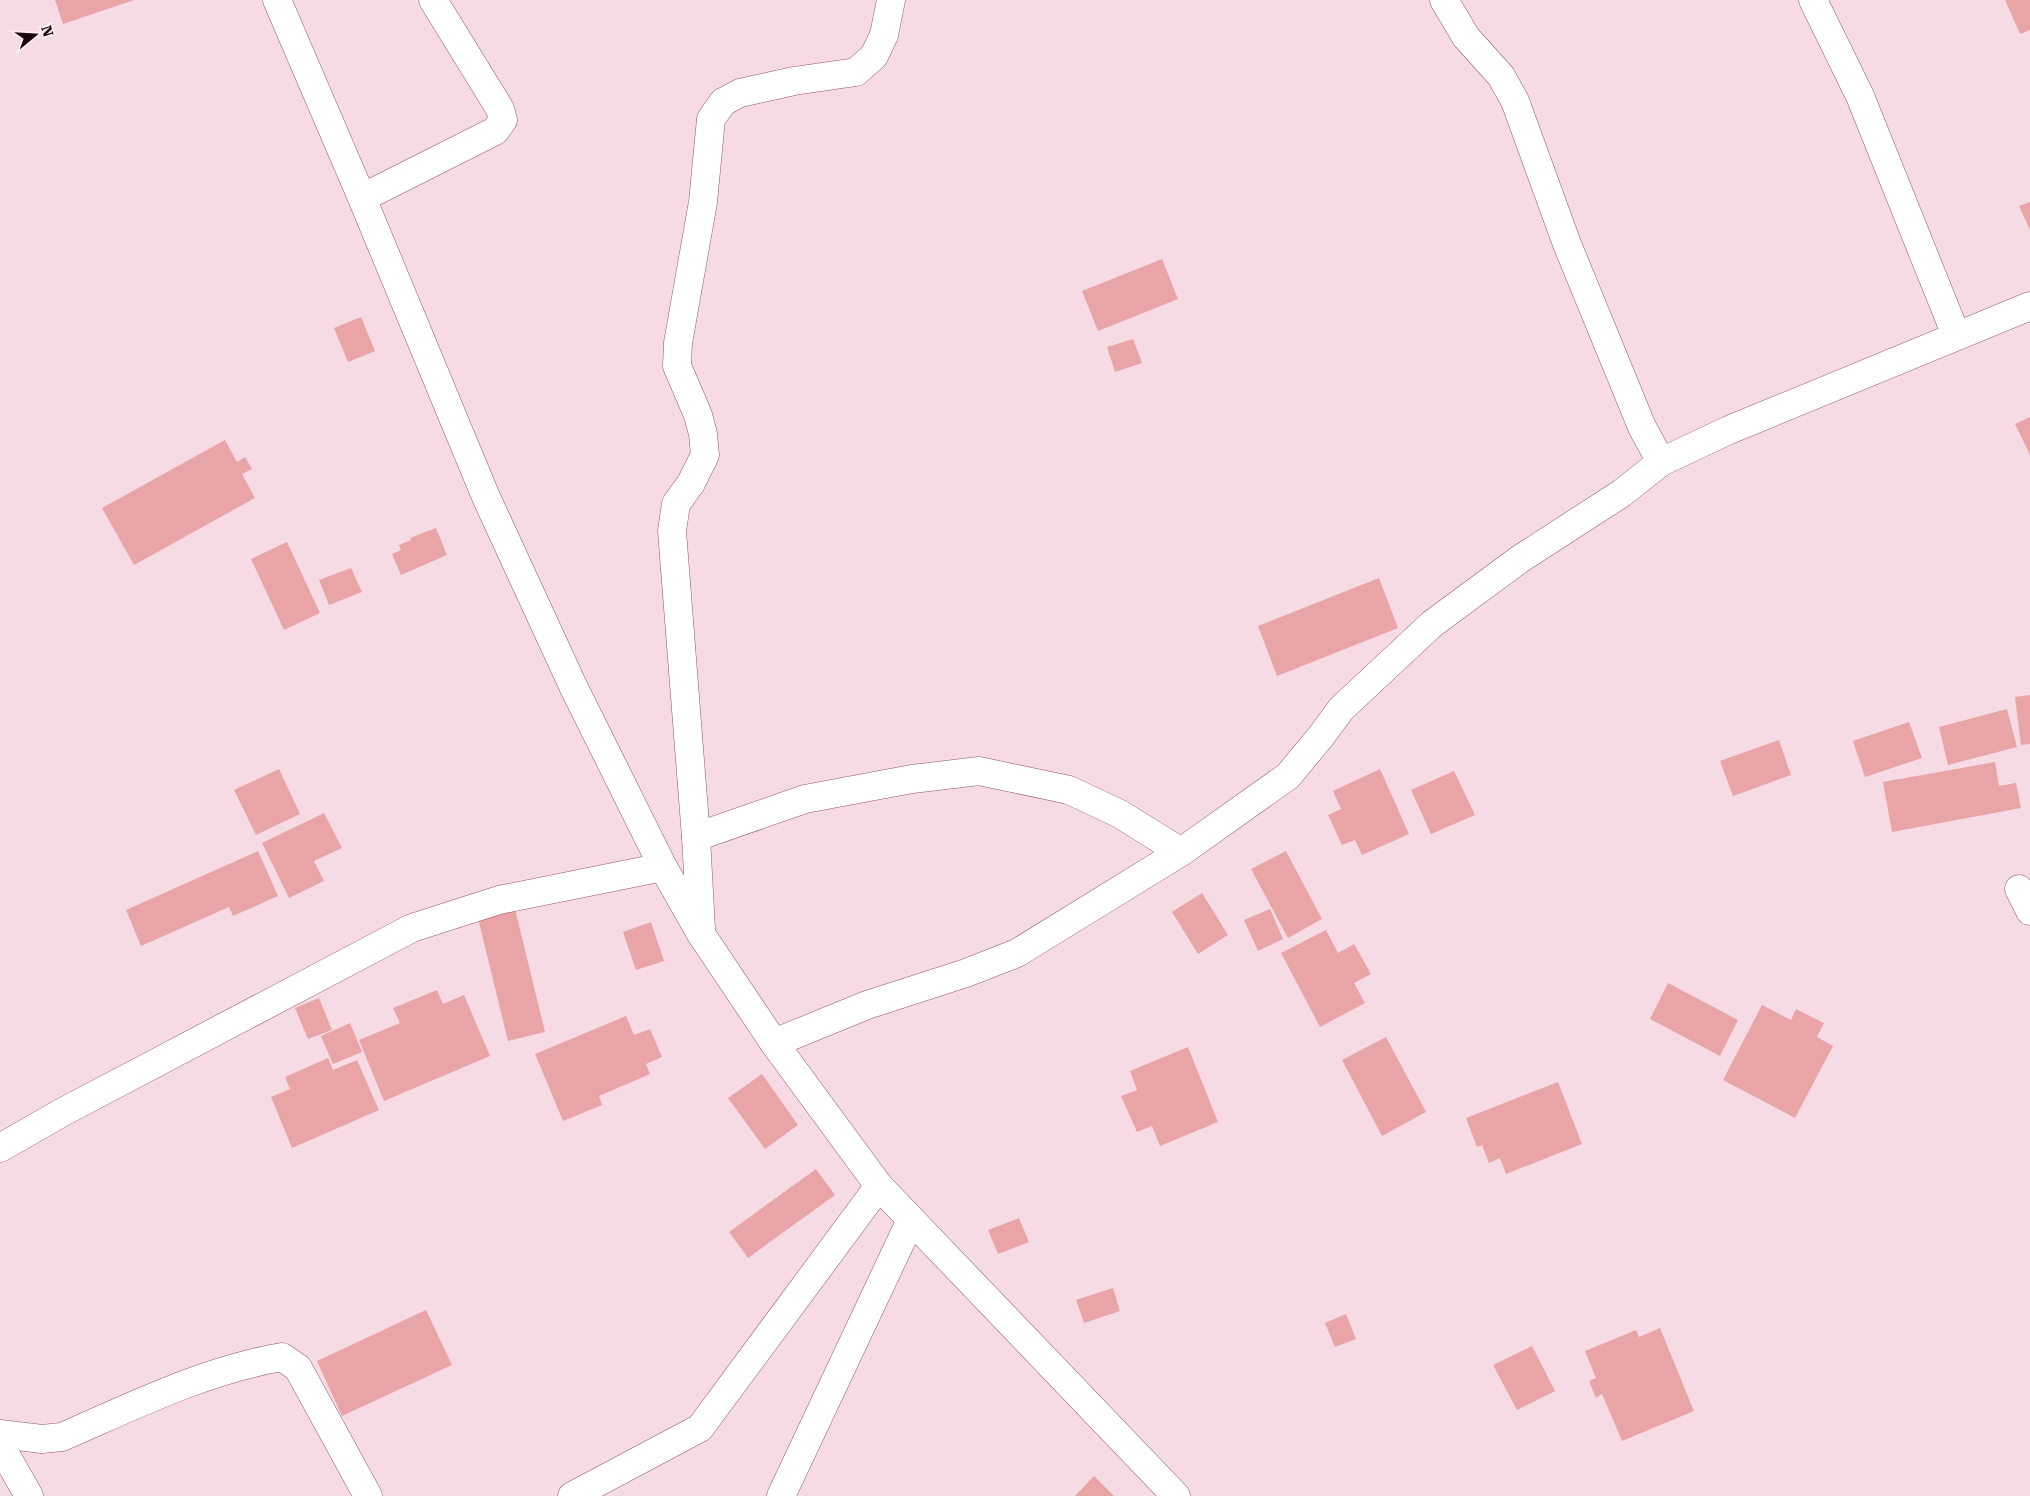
<svg xmlns="http://www.w3.org/2000/svg" width="2030" height="1496" viewBox="0 0 2030 1496" font-family="'Roboto Serif',serif">
	<rect width="100%" height="100%" fill="#f7dbe4"/>
	<g fill="#e8a4a7">
		<path d="M55,0H134L63,24Z"/>
		<path d="M2005,0H2030V30L2020,34Z"/>
		<path d="M2030,202V230L2019,206Z"/>
		<path d="M1162,259L1178,299L1098,331L1082,291Z"/>
		<path d="M361,317L375,351L348,362L334,328Z"/>
		<path d="M1133,339L1142,363L1115,372L1107,347Z"/>
		<path d="M2030,417V455L2015,424Z"/>
		<path d="M225,440L237,462L245,457L252,469L242,474L255,498L134,565L102,508Z"/>
		<path d="M436,528L447,555L401,575L392,554L401,550L399,545L411,540L410,538Z"/>
		<path d="M287,542L320,613L284,630L251,559Z"/>
		<path d="M351,568L362,592L329,605L319,580Z"/>
		<path d="M1379,578L1398,628L1277,676L1258,626Z"/>
		<path d="M2030,695V744L2021,745L2015,697Z"/>
		<path d="M2007,709L2017,747L1948,765L1939,727Z"/>
		<path d="M1909,722L1922,758L1865,777L1853,741Z"/>
		<path d="M1779,740L1791,775L1733,796L1720,761Z"/>
		<path d="M1995,762L1999,786L2016,783L2021,808L1892,832L1883,782Z"/>
		<path d="M279,769L300,814L256,835L234,790Z"/>
		<path d="M1380,769L1409,834L1362,855L1355,840L1342,845L1328,815L1341,809L1333,791Z"/>
		<path d="M1454,771L1475,815L1431,834L1411,790Z"/>
		<path d="M324,813L342,848L314,861L324,881L289,898L262,843Z"/>
		<path d="M258,851L278,896L233,916L229,907L141,946L126,910Z"/>
		<path d="M1286,851L1322,919L1288,938L1251,869Z"/>
		<path d="M1202,893L1228,935L1198,954L1172,912Z"/>
		<path d="M514,905L545,1032L508,1041L477,914Z"/>
		<path d="M1270,909L1283,939L1258,951L1244,920Z"/>
		<path d="M651,922L664,961L636,970L623,932Z"/>
		<path d="M1326,930L1338,953L1354,944L1371,974L1354,983L1365,1003L1320,1027L1281,953Z"/>
		<path d="M1668,983L1738,1020L1720,1056L1650,1019Z"/>
		<path d="M437,990L443,1004L464,995L490,1056L384,1101L359,1040L400,1023L393,1008Z"/>
		<path d="M319,998L332,1030L308,1039L295,1008Z"/>
		<path d="M1762,1005L1791,1020L1796,1009L1824,1023L1817,1037L1833,1046L1795,1118L1723,1080Z"/>
		<path d="M626,1016L634,1035L650,1029L662,1057L646,1064L650,1074L599,1096L602,1105L563,1121L535,1054Z"/>
		<path d="M350,1023L362,1052L333,1064L321,1036Z"/>
		<path d="M1386,1037L1426,1112L1382,1136L1342,1060Z"/>
		<path d="M1188,1047L1218,1122L1160,1146L1152,1126L1137,1132L1121,1096L1137,1090L1130,1071Z"/>
		<path d="M328,1058L333,1070L357,1060L379,1110L292,1148L271,1097L290,1089L285,1077Z"/>
		<path d="M762,1074L798,1125L765,1149L728,1098Z"/>
		<path d="M1558,1082L1582,1144L1506,1174L1500,1158L1489,1163L1482,1145L1477,1147L1466,1118Z"/>
		<path d="M816,1169L835,1195L748,1258L729,1232Z"/>
		<path d="M1019,1218L1029,1242L998,1254L988,1230Z"/>
		<path d="M1113,1288L1120,1311L1084,1323L1076,1300Z"/>
		<path d="M426,1310L452,1365L342,1416L317,1361Z"/>
		<path d="M1346,1314L1356,1339L1335,1347L1325,1323Z"/>
		<path d="M1660,1328L1694,1411L1622,1441L1602,1394L1596,1398L1589,1381L1596,1378L1585,1351L1636,1330L1639,1337Z"/>
		<path d="M1532,1346L1555,1391L1517,1410L1493,1365Z"/>
		<path d="M1094,1476L1114,1496H1075Z"/>
	</g>
	<g fill="none" stroke-linecap="round" stroke-linejoin="round">
		<defs>
			<g id="minor">
				<path d="M277,0L362,198L486,497L574,688L663,867L701,934L774,1043L879,1186L1176,1496"/>
				<path d="M1444,0L1466,37L1501,76L1515,101L1567,244L1642,427L1661,462"/>
				<path d="M1813,0L1860,96L1956,335"/>
				<path d="M362,198L495,131L503,120L500,109L433,0"/>
				<path d="M696,837L805,799L912,779L979,771L1069,790L1120,814L1181,852"/>
				<path d="M2019,889L2030,911"/>
				<path d="M701,929L696,837L672,531L676,504L691,483L705,455L703,434L698,415L677,366L678,343L703,202L711,119L723,102L740,93L794,81L856,72L874,56L884,35L891,0"/>
				<path d="M774,1043L867,1005L966,973L1017,953L1181,852L1288,776L1322,735L1341,709L1432,624L1520,559L1622,493L1661,462L1729,430L2030,306"/>
				<path d="M0,1148L61,1113L412,928L499,900L663,867"/>
				<path d="M0,1434L42,1439L62,1437C133,1406 205,1370 282,1357L298,1368L368,1496"/>
				<path d="M0,1445L29,1496"/>
				<path d="M572,1496L700,1428L879,1186"/>
				<path d="M781,1496L911,1220"/>
			</g>
		</defs>
		<use href="#minor" stroke="#90576c" stroke-width="29"/>
		<use href="#minor" stroke="#fff" stroke-width="28"/>
	</g>
	<g transform="translate(35 35) rotate(72)" stroke="#fbedf1" stroke-width="4" paint-order="stroke">
	<path d="M0-4L9 19L0 12L-9 19Z" fill="#1b060e"/>
	<text y="-8" font-size="14" font-weight="bold" text-anchor="middle" fill="#1b060e">N</text>
	</g>
</svg>
